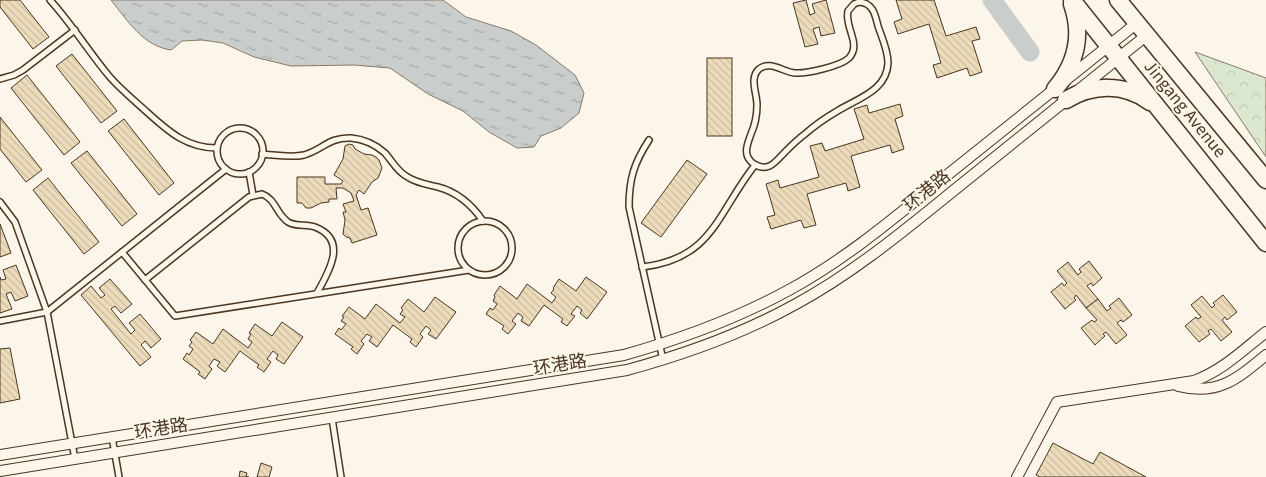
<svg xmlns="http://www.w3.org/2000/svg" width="1266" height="477" viewBox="0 0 1266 477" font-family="'Source Sans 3','Noto Sans SC',sans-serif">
	<defs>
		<pattern id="forest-crowns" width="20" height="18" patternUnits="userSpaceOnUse" patternTransform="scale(1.25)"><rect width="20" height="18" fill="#dce7d0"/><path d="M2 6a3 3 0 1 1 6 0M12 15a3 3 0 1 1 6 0" fill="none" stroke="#bec7b2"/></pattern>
		<pattern id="water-ripples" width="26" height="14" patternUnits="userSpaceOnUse" patternTransform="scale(1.25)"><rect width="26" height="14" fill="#c9cecd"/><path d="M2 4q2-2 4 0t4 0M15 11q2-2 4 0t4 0" fill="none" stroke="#a5a8a6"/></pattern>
		<pattern id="building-back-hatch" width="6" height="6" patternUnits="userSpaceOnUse" patternTransform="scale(1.25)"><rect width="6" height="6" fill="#ecdcbc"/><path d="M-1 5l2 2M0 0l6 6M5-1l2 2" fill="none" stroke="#ccbda1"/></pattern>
	</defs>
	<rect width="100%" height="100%" fill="#fbf6e9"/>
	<path fill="url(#forest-crowns)" stroke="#887966" d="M1195,52L1266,78V157Z"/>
	<path fill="url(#water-ripples)" stroke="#887966" d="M111,0H443L466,17L511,31L536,45L575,75L584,93L579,113L561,128L541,136L534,147L517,148L489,132L463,111L428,94L390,68L354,65L291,66L254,57L223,43L202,40L182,41L171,50C143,46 128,21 111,0Z"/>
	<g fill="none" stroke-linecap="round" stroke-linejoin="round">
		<path stroke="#c9cecd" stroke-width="19" d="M992,0L1030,52"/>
	</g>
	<g fill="url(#building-back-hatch)" stroke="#4a3520">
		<path d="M0,0H20L49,37L33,49L0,7Z"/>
		<path d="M806,0L810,15L815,13L812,4L826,0L835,33L821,36L819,27L813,29L818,44L805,47L793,3Z"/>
		<path d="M896,0H934L946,36L976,27L980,39L972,41L982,72L970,76L967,68L937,78L933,65L941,63L929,24L898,34L894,22L902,19Z"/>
		<path d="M72,54L117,111L101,123L56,66Z"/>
		<rect x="707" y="58" width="25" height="78"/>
		<path d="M27,75L80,142L64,155L11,88Z"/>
		<path d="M900,104L903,116L895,119L904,149L892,153L890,145L851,156L860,187L848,191L846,183L807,194L816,225L804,228L801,220L771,229L767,217L775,215L766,184L778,180L780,188L819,177L810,146L822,143L825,151L864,139L854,109L867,105L869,113Z"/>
		<path d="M0,117L42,170L26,182L0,149Z"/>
		<path d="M124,119L174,183L159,195L108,131Z"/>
		<path d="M349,144L353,145L355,149L364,154L372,155L376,157L379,160L382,168L378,178L372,182L364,194L359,190L356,195L361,210L368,208L377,235L352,243L350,238L346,237L343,234L345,220L343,212H346L343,204L354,201L351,193L343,188H336L337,199H329V202L321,203L311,208H306L302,203H297V177H325V184H341L343,181L334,175L343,159L345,146Z"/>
		<path d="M87,151L137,214L122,226L71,163Z"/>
		<path d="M687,160L707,174L661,237L641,223Z"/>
		<path d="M48,178L99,242L84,254L33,190Z"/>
		<path d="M0,224L11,253L0,257Z"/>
		<path d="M1089,261L1102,278L1093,286L1091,283L1087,286L1098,299L1086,308L1076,295L1074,298L1076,300L1065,309L1051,292L1062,283L1064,286L1067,283L1057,271L1068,262L1078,275L1081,272L1079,269Z"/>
		<path d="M16,265L28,296L15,301L11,292L6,294L12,309L0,313V277L1,280L6,279L3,270Z"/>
		<path d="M586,277L607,292L587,319L580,313L582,310L577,306L571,314L575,316L567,326L561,322L563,319L544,305L529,326L521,321L523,317L518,313L512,321L516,324L508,334L502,329L504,326L486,314L490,308L493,310L497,304L493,301L495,297L494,295L500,286L517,299L527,284L552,303L556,297L551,293L554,289L553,288L559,279L576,291Z"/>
		<path d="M110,279L132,304L121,313L115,306L111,309L131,334L135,330L129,323L140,314L161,339L151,348L145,341L141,345L151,357L140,366L81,295L91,286L101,298L105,295L99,288Z"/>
		<path d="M1223,295L1237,312L1227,320L1225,317L1222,320L1232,332L1221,341L1211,329L1208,331L1210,334L1199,342L1185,326L1196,317L1198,319L1201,317L1191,305L1202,296L1212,308L1215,305L1213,303Z"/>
		<path d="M435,297L456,312L436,339L428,334L431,330L426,326L420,334L423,337L416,347L410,342L412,339L393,325L377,347L369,341L372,337L367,334L361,341L364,344L357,354L351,349L353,347L335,334L339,328L341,330L346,324L341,321L344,317L342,316L349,307L365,319L376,304L400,323L405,317L400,314L403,310L401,308L408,299L424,312Z"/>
		<path d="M1119,298L1132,315L1123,322L1121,320L1117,323L1127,335L1116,344L1106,332L1103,334L1105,336L1095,345L1081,328L1092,320L1094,322L1097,320L1086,308L1098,299L1107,311L1111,308L1109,306Z"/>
		<path d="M282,322L303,337L284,364L276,359L278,355L273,351L267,359L271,362L264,372L257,367L259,365L240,351L225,372L217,366L220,362L214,359L209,366L212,369L205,379L198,374L200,372L183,359L187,353L189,355L193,349L189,346L192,342L190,340L196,332L213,344L223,329L248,348L252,342L248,339L251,334L249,333L255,324L272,336Z"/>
		<path d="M10,348L20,399L0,403V349Z"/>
		<path d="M1053,443L1093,464L1100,452L1146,477H1040L1036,475Z"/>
		<path d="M261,463L272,467L269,477H257Z"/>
		<path d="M240,471L247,473L246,476L249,477H239Z"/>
	</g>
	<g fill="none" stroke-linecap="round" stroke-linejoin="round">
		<defs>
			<g id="service">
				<path d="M50,0C72,24 88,51 109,76C120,89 135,101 148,113C169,132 187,148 217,148"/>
				<path d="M859,2C873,3 875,14 878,26C882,38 888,50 888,63C887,90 859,98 839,110C827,117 815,125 805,134C798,139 792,145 785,152C776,161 769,173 754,164C742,156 747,145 751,134C755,125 757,115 757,105C757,93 749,78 759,69C770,60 783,72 795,73C806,74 841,66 849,58C862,44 844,27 848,11L854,4Z"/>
				<path d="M0,79L14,75L23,70L75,30"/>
				<circle cx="240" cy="151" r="23"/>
				<path d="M649,140C634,163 629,179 629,207L663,360"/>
				<path d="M262,154C276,155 291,158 304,155C322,150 329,137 351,138C363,139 376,145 385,153C392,161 397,171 406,176C416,183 426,184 438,187C457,192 472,205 483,221"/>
				<path d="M249,172L253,195"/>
				<path d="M0,202L15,222L47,312L75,459"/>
				<circle cx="485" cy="248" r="27"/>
				<path d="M122,252L175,316L469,270"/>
				<path d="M642,267C713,259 717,213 755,165"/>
				<path d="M145,280L249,197L262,194C276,199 276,214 288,222C296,227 306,224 315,227C349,240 328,273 317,293"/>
				<path d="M0,321L47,312L226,169"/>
				<path d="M332,418L341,477"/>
				<path d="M112,437L119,477"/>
			</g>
			<g id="minor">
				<path d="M1178,386C1218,396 1237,379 1266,355"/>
				<path d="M0,455L624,355C681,339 736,319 789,290C848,258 899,214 951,172C1013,122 1075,73 1137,23"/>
				<path d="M0,471L627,370C686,354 742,334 796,304C855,272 906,229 958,187C1021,136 1084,86 1147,35"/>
				<path d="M1017,477L1057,402L1194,381C1223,370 1242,351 1266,332"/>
			</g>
			<g id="trunk">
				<path d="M1072,0L1266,243"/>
				<path d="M1118,0L1266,180"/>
				<path d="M1055,89C1076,64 1083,35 1072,4"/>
				<path d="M1066,100C1093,84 1124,83 1150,102"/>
			</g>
		</defs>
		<use href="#service" stroke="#4a3520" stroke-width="8"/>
		<use href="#minor" stroke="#4a3520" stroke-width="12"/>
		<use href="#trunk" stroke="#4a3520" stroke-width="19"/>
		<use href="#service" stroke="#fbf6e9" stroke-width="5"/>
		<use href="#minor" stroke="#fbf6e9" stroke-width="10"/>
		<use href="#trunk" stroke="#fbf6e9" stroke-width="16"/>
	</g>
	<g text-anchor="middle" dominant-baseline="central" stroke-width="4" stroke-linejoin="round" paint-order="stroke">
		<g font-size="18" fill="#4a3520" stroke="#fbf6e9">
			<text transform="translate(1185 109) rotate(51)">Jingang Avenue</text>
			<text transform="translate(927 191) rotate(-39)">环港路</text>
			<text transform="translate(560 365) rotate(-9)">环港路</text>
			<text transform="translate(161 429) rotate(-9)">环港路</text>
		</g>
	</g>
</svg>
